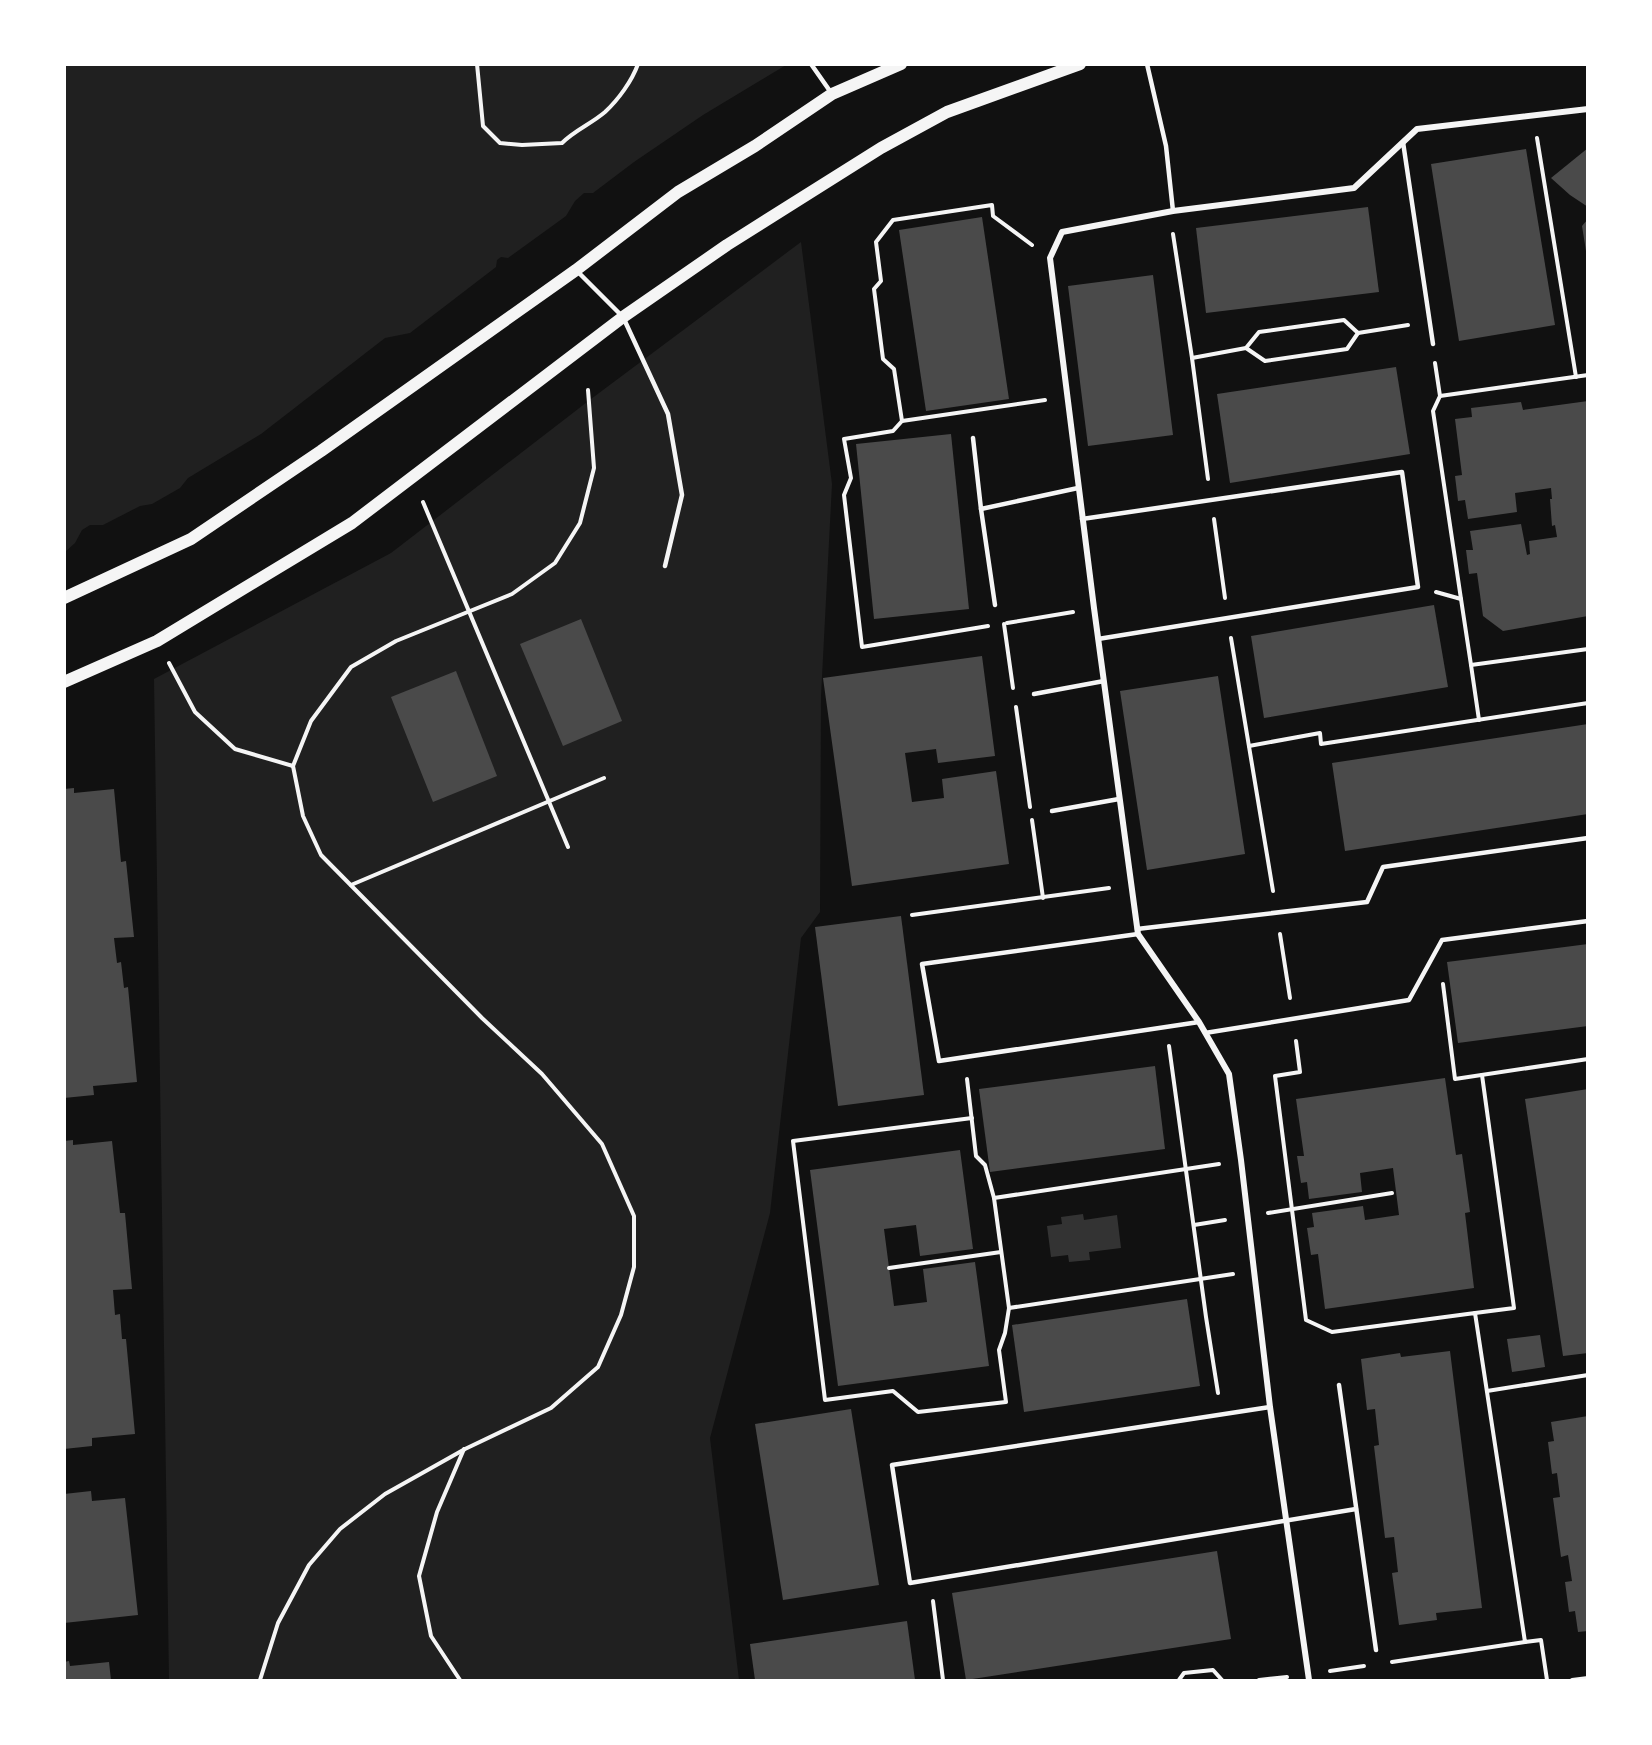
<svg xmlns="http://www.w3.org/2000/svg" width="1652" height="1745" viewBox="0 0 1652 1745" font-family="'Roboto Condensed',sans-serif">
	<rect width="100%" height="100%" fill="#111"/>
	<g fill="#202020">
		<path d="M65,65H786L703,115L634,162L593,193H584L575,201L566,216L508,258L501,257L497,260L496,267L410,333L385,338L261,434L188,478L180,488L152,504L140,506L103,525H90L82,530L75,543L65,552Z"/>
		<path d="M801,242L832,484L821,696L820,912L801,938L770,1213L710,1438L739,1680H169L154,679L391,553L591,399Z"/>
	</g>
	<path fill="#333" d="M1083,1214L1084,1220L1117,1215L1121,1248L1089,1252L1090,1260L1069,1262L1068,1255L1051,1257L1047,1226L1062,1224L1061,1217Z"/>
	<g fill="#4a4a4a">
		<path d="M1588,148V207L1570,195L1551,178Z"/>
		<path d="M1526,149L1555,325L1459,341L1431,164Z"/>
		<path d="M1368,207L1379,292L1206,313L1196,228Z"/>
		<path d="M982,217L1009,399L926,411L899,230Z"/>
		<path d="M1588,219V251H1586L1582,226Z"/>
		<path d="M1153,275L1173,435L1088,446L1068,286Z"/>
		<path d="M1396,367L1410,454L1230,483L1217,394Z"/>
		<path d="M1588,401V616L1503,631L1483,616L1477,573L1469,574L1466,550H1473L1470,531L1521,524L1527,555L1530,554L1529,541L1557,537L1555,525L1552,526L1550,499H1552L1551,488L1515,493L1517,512L1468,519L1465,500L1458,501L1455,476L1462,475L1455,419L1472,417L1471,408L1521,402L1523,410Z"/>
		<path d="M951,434L969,609L874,619L856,444Z"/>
		<path d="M1434,605L1448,687L1264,718L1251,636Z"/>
		<path d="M581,619L622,721L563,746L520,644Z"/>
		<path d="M982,656L995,756L938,763L936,749L905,753L912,802L944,798L942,779L996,771L1009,864L852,886L823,678Z"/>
		<path d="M456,671L497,776L433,802L391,697Z"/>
		<path d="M1218,676L1245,854L1147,870L1120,691Z"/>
		<path d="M1588,724V814L1345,851L1332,763Z"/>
		<path d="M74,788V793L114,789L121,862L126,861L134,937L114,938L117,963L121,962L124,988L128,987L137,1082L93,1086L94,1095L64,1098V789Z"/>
		<path d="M901,916L924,1095L838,1106L815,927Z"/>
		<path d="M1588,944V1026L1458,1043L1447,962Z"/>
		<path d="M1155,1066L1165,1149L990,1172L979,1089Z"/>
		<path d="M1445,1078L1456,1155L1462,1154L1470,1212L1465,1213L1474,1288L1325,1309L1318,1254L1311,1255L1307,1228L1314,1227L1312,1213L1363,1206L1365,1220L1399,1215L1393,1168L1360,1173L1362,1192L1309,1199L1307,1182L1301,1183L1297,1156H1304L1296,1099Z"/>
		<path d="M1588,1089V1353L1563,1356L1525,1099Z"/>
		<path d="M73,1140V1145L112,1141L120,1213H125L132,1289L113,1290L115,1315L120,1314L122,1339H126L135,1434L92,1438V1446L64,1449V1141Z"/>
		<path d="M960,1150L973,1249L920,1256L916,1225L884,1229L894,1306L927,1302L923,1269L975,1262L989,1366L838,1386L810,1170Z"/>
		<path d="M1187,1299L1200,1386L1024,1412L1012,1325Z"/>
		<path d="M1540,1335L1545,1367L1512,1372L1507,1339Z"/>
		<path d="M1450,1351L1482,1608L1436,1613L1437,1620L1399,1625L1392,1573L1398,1572L1394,1537L1385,1538L1374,1446L1379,1445L1375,1409L1367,1410L1361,1359L1400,1353L1401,1357Z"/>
		<path d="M851,1409L879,1585L783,1600L755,1424Z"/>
		<path d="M1588,1416V1631L1578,1632L1575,1611L1569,1612L1565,1582L1572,1581L1568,1555L1561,1557L1553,1498L1560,1497L1557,1473L1552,1474L1548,1442L1554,1441L1551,1422Z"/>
		<path d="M91,1491L92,1501L125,1498L138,1615L64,1623V1494Z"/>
		<path d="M1217,1551L1231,1639L966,1680L952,1593Z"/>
		<path d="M907,1621L915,1680H755L750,1644Z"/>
		<path d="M69,1661L70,1666L109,1662L111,1680H64V1662Z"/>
	</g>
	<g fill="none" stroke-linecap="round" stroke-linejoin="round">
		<g stroke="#f5f5f5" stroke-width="4">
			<path d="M477,64L483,126L500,143L522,145L562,143C575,130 591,124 605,112C618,100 632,81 638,64"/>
			<path d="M1537,138L1576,377"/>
			<path d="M1173,234L1192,358L1208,479"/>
			<path d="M1246,348L1265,361L1347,349L1358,333"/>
			<path d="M1192,358L1246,348L1259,332L1344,320L1358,333L1408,325"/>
			<path d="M1435,363L1440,396L1588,375"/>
			<path d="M1440,396L1433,411L1461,599"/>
			<path d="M902,421L1045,400"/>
			<path d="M423,502L568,847"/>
			<path d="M1214,519L1225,598"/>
			<path d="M1436,592L1461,599L1471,665L1588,649"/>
			<path d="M1007,623L1073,612"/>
			<path d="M1004,624L1013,688"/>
			<path d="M988,626L862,647L844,495L851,478L844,439L893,431L902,421L894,369L883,359L874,289L881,281L876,242L893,220L992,205L993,216L1032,245"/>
			<path d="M1231,638L1273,891"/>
			<path d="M169,663L195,712L235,749L293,766"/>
			<path d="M1471,665L1479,720"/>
			<path d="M1016,707L1030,807"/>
			<path d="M1249,746L1320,733L1321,744L1588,703"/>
			<path d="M1032,820L1043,898"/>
			<path d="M351,885L604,778"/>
			<path d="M912,915L1109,888"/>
			<path d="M1280,934L1290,998"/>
			<path d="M1443,984L1455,1079L1588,1059"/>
			<path d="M1296,1041L1300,1072L1275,1076L1306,1320L1332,1332L1475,1313L1525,1642L1541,1640L1547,1680"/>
			<path d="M1169,1046L1206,1317L1218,1393"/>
			<path d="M967,1079L976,1156L985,1165L994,1198"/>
			<path d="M972,1118L793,1141L825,1400L893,1391L918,1412L1006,1402L999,1350L1005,1333L1009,1308"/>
			<path d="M1219,1164L994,1198L1009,1308L1233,1274"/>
			<path d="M1268,1213L1392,1193"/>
			<path d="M1194,1225L1225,1220"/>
			<path d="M889,1268L1001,1252"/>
			<path d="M1475,1313L1514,1308L1482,1075"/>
			<path d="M1487,1391L1588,1375"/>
			<path d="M933,1601L943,1680"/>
			<path d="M1392,1662L1525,1642"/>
			<path d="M1330,1671L1364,1666"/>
			<path d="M260,1680L278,1623L309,1565L340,1529L385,1494L465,1449L551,1408L598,1367L621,1315L634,1267V1216L602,1144L542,1074L482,1018L321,855L303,816L293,766L311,721L351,667L396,641L512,594L555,563L580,523L594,468L588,390"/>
			<path d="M460,1680L431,1636L419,1576L437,1512L464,1449"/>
			<path d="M1179,1680L1184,1673L1213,1670L1222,1680"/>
			<path d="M1259,1680L1287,1677"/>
			<path d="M1572,1680L1588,1678"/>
		</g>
		<g stroke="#f5f5f5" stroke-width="4.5">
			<path d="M811,64L832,94"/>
			<path d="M1147,64L1166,146L1173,211"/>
			<path d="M1403,142L1433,344"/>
			<path d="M576,270L623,317L668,414L682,495L665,566"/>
			<path d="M973,438L981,509L995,605"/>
			<path d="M981,509L1078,488"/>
			<path d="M1082,519L1402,472L1418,587L1098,639"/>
			<path d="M1034,694L1104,681"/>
			<path d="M1052,811L1119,799"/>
			<path d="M1137,929L1367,902L1383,867L1588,838"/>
			<path d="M1138,934L922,964L939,1061L1199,1022"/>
			<path d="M1205,1033L1409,1000L1442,940L1588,921"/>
			<path d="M1339,1385L1376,1650"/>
			<path d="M1270,1407L892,1465L910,1583L1356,1509"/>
		</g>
		<path stroke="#f5f5f5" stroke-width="6" d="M1309,1680L1270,1407L1241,1160L1229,1074L1199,1022L1138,934L1094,608L1050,258L1062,232L1173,211L1354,188L1417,129L1588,109"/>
		<g stroke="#f5f5f5" stroke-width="12">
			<path d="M64,598L191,539L321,451L576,270L678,192L755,146L832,94L901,64"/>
			<path d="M64,682L157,641L352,523L623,317L727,245L881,148L947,112L1080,64"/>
		</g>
	</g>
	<rect width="1652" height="1745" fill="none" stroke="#ffffff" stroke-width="132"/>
</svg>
